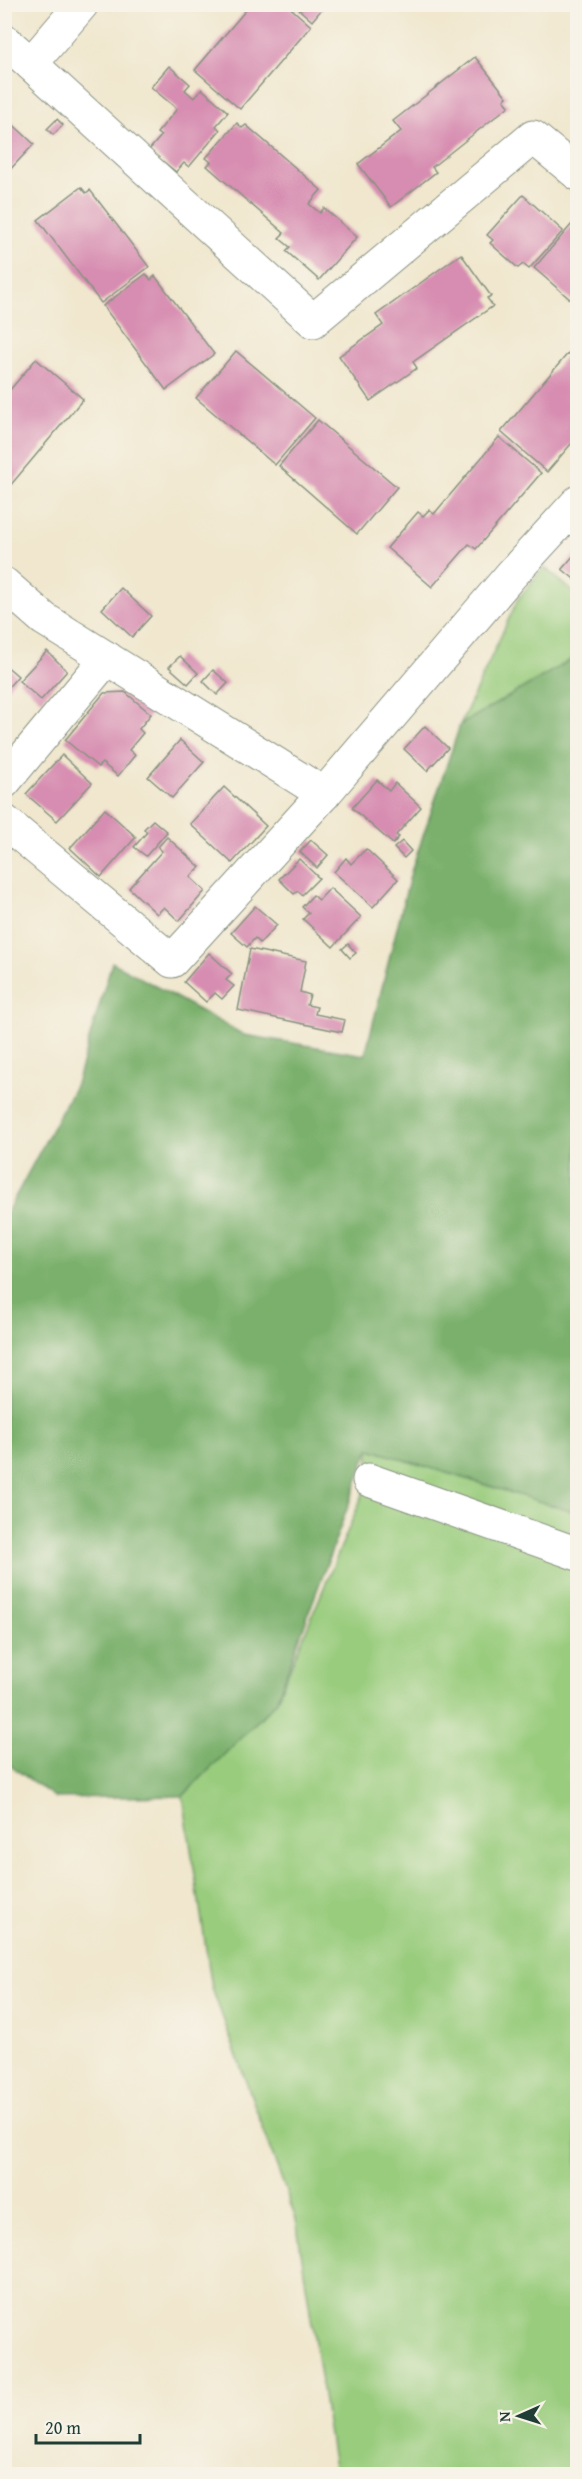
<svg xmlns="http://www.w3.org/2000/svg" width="582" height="2479" viewBox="0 0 582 2479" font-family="'Gentium Book Plus',serif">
	<rect width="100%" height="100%" fill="#f7f3e8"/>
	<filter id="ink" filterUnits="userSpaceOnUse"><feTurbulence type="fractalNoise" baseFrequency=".0167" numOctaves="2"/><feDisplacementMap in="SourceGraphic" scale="12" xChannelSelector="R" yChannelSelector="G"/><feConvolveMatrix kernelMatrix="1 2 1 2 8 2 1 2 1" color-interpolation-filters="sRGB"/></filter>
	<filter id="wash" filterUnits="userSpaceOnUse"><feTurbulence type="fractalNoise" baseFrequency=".008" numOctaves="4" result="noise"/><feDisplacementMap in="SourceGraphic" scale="24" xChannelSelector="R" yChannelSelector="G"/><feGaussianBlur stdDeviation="1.35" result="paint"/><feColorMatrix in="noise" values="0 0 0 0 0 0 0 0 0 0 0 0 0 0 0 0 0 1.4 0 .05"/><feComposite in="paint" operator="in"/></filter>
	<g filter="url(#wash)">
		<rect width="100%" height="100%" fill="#f0e7ce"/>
		<g fill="#99cc7d" stroke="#5c8458" stroke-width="1.5">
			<path d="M544,567L577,595V658H574L460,725L518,599Z"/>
			<path d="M369,1449L577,1513V2474H335L296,2219L212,1988L183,1796L276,1702L369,1480Z"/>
		</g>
		<path fill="#7ab06c" stroke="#4c7650" stroke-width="1.5" d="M574,658H577V1513L369,1449L276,1702L183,1796L56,1798L5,1762V1216L76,1084L112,962L244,1035L365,1055L411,872L460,725Z"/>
		<g id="blocks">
			<g fill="#d78db1">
				<path d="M251,4H286L311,26L240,109L195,70Z"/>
				<path d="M293,4H326L312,21Z"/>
				<path d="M475,57L507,97L504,100L509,106L432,167L436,172L391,207L358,164L401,131L393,121Z"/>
				<path d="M169,66L190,84L185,90L194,98L202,89L228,112L216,126L220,130L189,167L184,163L176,172L149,150L161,136L157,133L177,109L151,87Z"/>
				<path d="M4,116L34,144L4,176Z"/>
				<path d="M57,119L63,125L53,135L47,129Z"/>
				<path d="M237,123L242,128L246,125L321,190L309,204L320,213L324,208L357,237L319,280L286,251L290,247L279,238L284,233L207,166L211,162L206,158Z"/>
				<path d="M81,187L86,193L90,190L149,267L101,303L38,220Z"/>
				<path d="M523,195L563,231L529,269L523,264L518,268L490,243L493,240L487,235Z"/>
				<path d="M572,224L578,229V306L534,268Z"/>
				<path d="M461,254L491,296L487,298L493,306L413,362L417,368L370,401L339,356L383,325L376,315Z"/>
				<path d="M146,274L151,280L155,276L214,354L166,390L103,306Z"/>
				<path d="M236,351L315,418L275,465L196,398Z"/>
				<path d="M570,351L578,357V436L547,472L501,432Z"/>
				<path d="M36,359L83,399L4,493V397Z"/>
				<path d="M318,420L397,487L357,534L279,466Z"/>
				<path d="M499,437L541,473L476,549L469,544L432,587L387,548L418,512L423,516L429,510L434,514Z"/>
				<path d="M575,554L578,555V582L562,569Z"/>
				<path d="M121,588L151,616L132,637L102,609Z"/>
				<path d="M47,651L67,671L41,700L19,681Z"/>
				<path d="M180,656L198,673L188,684L169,667Z"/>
				<path d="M4,664L18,676L4,692Z"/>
				<path d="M213,670L228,683L217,695L203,681Z"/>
				<path d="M125,692L151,714L139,729L143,733L129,750L135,755L118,776L102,763L98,767L65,740L104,693Z"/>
				<path d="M425,726L448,748L427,771L404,749Z"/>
				<path d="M180,740L204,762L172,798L148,777Z"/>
				<path d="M62,755L92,783L57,821L26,794Z"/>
				<path d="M377,780L389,791L395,783L421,807L396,835L399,837L393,844L352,808Z"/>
				<path d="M224,787L266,826L232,863L190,824Z"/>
				<path d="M105,809L136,837L101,877L70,848Z"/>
				<path d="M153,820L167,832L146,856L134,847L147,832L144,829Z"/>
				<path d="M167,837L200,867L190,877L205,891L179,921L164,907L157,914L129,888L162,851L158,847Z"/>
				<path d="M311,840L328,855L317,868L300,852Z"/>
				<path d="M402,841L411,851L404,858L394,848Z"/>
				<path d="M366,849L398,879L373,907L334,872L346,858L351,864Z"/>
				<path d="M299,859L319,878L302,895L298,891L294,894L279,879Z"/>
				<path d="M330,888L361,917L333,947L303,919L309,913L302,907L313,895L319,900Z"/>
				<path d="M255,906L277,925L260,943L255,938L247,947L231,933Z"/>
				<path d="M348,944L356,953L350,958L342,949Z"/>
				<path d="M250,949L306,961L300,992L310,995L307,1005L317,1007L315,1014L345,1020L342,1032L238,1010Z"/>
				<path d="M209,953L232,974L226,980L234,986L222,999L215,993L206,1002L184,982Z"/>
			</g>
		</g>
	</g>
	<g filter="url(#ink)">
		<use href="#blocks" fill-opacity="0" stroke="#889281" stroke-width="1.5"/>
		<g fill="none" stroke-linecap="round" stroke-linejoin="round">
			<defs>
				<g id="minor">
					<path d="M4,40L31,64L82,4"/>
					<path d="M31,64L313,321L533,137L578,174"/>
					<path d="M4,584L44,619L324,794L511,575L578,502"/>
					<path d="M4,782L107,658"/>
					<path d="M4,821L172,961L324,794"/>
					<path d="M369,1480L578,1554"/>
				</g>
			</defs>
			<use href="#minor" stroke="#889281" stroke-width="35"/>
			<use href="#minor" stroke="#fff" stroke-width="33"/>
		</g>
	</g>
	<rect width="582" height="2479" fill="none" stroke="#f7f3e8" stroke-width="24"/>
	<g transform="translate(519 2416) rotate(267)" stroke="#f7f3e8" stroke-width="4.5" paint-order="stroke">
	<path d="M0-4.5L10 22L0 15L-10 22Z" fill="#1f3d34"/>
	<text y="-9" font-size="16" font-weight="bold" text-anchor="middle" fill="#1f3d34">N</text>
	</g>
	<path d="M36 2434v9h104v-9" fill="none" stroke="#1f3d34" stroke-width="3"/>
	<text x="45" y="2434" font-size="18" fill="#1f3d34" stroke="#f7f3e8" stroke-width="4.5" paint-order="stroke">20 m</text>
</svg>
